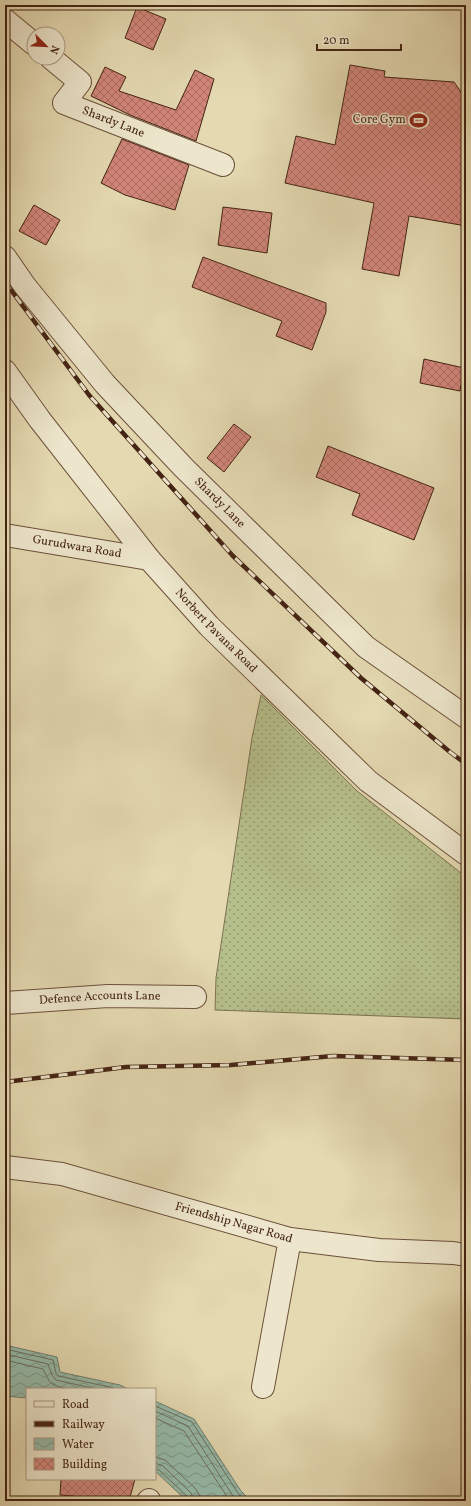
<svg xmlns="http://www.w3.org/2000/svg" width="471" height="1506" viewBox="0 0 471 1506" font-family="Vollkorn,serif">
	<defs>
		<pattern id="grass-dots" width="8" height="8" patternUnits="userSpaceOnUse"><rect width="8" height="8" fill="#b5bf8b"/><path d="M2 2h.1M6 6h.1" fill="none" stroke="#959b70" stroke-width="1.8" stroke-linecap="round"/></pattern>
		<pattern id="water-waves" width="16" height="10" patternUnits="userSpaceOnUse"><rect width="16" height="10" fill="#95baa9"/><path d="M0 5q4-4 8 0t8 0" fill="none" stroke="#7b9788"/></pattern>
		<pattern id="building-cross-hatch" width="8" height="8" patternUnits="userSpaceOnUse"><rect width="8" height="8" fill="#d2867a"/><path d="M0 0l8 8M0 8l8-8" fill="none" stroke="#ac6d63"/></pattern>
	</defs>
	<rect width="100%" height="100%" fill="#e4d9b1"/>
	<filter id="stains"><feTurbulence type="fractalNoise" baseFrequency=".005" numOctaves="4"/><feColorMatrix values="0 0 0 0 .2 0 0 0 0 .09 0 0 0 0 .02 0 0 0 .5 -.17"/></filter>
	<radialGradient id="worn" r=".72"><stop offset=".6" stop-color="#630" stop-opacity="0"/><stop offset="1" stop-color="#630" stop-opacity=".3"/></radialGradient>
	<path fill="url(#grass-dots)" stroke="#7c7150" d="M261,695L357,791L466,877V1019L215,1010L216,978L252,738Z"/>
	<g fill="url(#water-waves)" stroke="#757e6d">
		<path d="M5,1345L57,1357L60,1372L120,1385L128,1389H27V1398L5,1396Z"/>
		<path d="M155,1401L194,1419L241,1491L251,1501H187L155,1471Z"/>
	</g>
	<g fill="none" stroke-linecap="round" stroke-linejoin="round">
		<g stroke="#6c6e5e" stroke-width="1">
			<path d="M5,1349L53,1360L56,1373L59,1376L118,1389"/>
			<path d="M5,1354L48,1364L52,1375L56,1380L96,1389"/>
			<path d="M5,1360L43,1369C51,1385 50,1385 68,1389"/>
			<path d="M155,1406L192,1422L238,1493L245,1501"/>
			<path d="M155,1411L188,1426L233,1496L238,1501"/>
			<path d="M155,1418L184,1431L230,1501"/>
			<path d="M155,1457L165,1460L195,1488L199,1494L200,1501"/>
			<path d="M155,1463L163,1466L191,1493L194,1501"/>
			<path d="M155,1468L159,1470L187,1496L189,1501"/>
		</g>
	</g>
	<g fill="url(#building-cross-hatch)" stroke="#442314">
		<path d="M137,7L166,19L153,50L125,38Z"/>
		<path d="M350,65L385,71L384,77L454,82L466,99V226L409,216L399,276L362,269L374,203L285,183L296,136L335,145Z"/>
		<path d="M105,67L126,77L119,91L176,110L195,70L214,79L196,141L130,115L91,96Z"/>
		<path d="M122,139L189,165L175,210L125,195L101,183Z"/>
		<path d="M34,205L60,220L46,245L19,231Z"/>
		<path d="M223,207L272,213L267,253L218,245Z"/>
		<path d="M203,257L326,303V312L312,350L276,336L282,321L192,287Z"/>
		<path d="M424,359L464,368L460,391L420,383Z"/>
		<path d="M234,424L251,437L224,472L207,458Z"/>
		<path d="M328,446L434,488L414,540L352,515L360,494L316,477Z"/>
		<path d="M61,1479H135L129,1501L60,1495Z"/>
	</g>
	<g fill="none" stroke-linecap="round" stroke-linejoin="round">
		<defs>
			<g id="minor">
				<path d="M5,20L34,44"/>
				<path id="s1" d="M51,58L80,82L64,103L223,165"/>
				<path id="s2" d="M5,257L25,286L105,384L184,468L366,647L466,717"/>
				<path id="s3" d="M5,371L40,420L149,559L209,626L368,781L466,854"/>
				<path id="s4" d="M5,535L149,559"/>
				<path id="s5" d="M5,1003L108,996L195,997"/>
				<path id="s6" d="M5,1167L62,1174L290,1239L379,1250L453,1253L466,1255"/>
				<path d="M263,1387L290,1239"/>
				<path d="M148,1501L149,1500"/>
			</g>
		</defs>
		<use href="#minor" stroke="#6c503b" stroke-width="24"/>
		<use href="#minor" stroke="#ede6cc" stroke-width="22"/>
		<defs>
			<g id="rail">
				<path d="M5,282L89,395L233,556L361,678L450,752L466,764"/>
				<path d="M5,1082L126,1067L231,1065L333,1056L466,1060"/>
			</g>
		</defs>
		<use href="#rail" stroke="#442314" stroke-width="4.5"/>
		<use href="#rail" stroke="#ede6cc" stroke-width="3" stroke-dasharray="9" stroke-linecap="butt"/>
	</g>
	<defs>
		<symbol id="stadium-bare" viewBox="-9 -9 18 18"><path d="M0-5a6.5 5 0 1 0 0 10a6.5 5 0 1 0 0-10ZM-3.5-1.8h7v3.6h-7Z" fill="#8f2418" stroke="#ede6cc" stroke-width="2.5" paint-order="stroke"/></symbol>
	</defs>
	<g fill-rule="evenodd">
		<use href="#stadium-bare" x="406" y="108" width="25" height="25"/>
	</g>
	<g text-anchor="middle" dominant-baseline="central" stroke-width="3" stroke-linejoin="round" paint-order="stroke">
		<g font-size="12" fill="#442314" stroke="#ede6cc" text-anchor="end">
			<text x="406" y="120">Core Gym</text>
		</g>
		<g font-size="12" fill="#442314" stroke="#ede6cc">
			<text stroke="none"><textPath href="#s1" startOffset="117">Shardy Lane</textPath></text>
			<text stroke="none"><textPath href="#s2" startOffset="327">Shardy Lane</textPath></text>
			<text stroke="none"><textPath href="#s4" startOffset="73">Gurudwara Road</textPath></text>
			<text stroke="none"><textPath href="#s3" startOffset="335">Norbert Pavana Road</textPath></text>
			<text stroke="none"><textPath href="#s5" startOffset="95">Defence Accounts Lane</textPath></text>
			<text stroke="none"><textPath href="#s6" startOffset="236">Friendship Nagar Road</textPath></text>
		</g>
	</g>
	<rect width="471" height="1506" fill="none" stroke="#e4d9b1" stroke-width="20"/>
	<rect x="6" y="6" width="459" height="1494" fill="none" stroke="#442314" stroke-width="2"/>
	<rect x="10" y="10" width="451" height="1486" fill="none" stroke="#442314"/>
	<rect x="26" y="1388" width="130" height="92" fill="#ede6cc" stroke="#a99882"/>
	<rect x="34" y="1401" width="20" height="6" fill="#ede6cc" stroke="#a99882"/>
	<text x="62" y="1408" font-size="12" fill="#442314">Road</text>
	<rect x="34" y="1421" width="20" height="6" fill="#442314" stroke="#a99882"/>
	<text x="62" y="1428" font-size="12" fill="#442314">Railway</text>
	<rect x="34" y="1438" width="20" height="12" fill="url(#water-waves)" stroke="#a99882"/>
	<text x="62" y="1448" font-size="12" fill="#442314">Water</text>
	<rect x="34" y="1458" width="20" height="12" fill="url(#building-cross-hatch)" stroke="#a99882"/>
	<text x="62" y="1468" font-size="12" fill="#442314">Building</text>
	<g transform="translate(46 46) rotate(114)"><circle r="19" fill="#ede6cc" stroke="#a99882"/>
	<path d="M0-3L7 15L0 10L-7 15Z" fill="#8f2418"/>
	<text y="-6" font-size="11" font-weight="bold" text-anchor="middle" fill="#442314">N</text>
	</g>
	<path d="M317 44v6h84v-6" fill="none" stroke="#442314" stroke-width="2"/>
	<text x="323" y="44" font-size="12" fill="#442314" stroke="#ede6cc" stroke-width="3" paint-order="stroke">20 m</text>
	<rect width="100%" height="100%" filter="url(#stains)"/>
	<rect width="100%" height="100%" fill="url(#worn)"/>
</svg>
